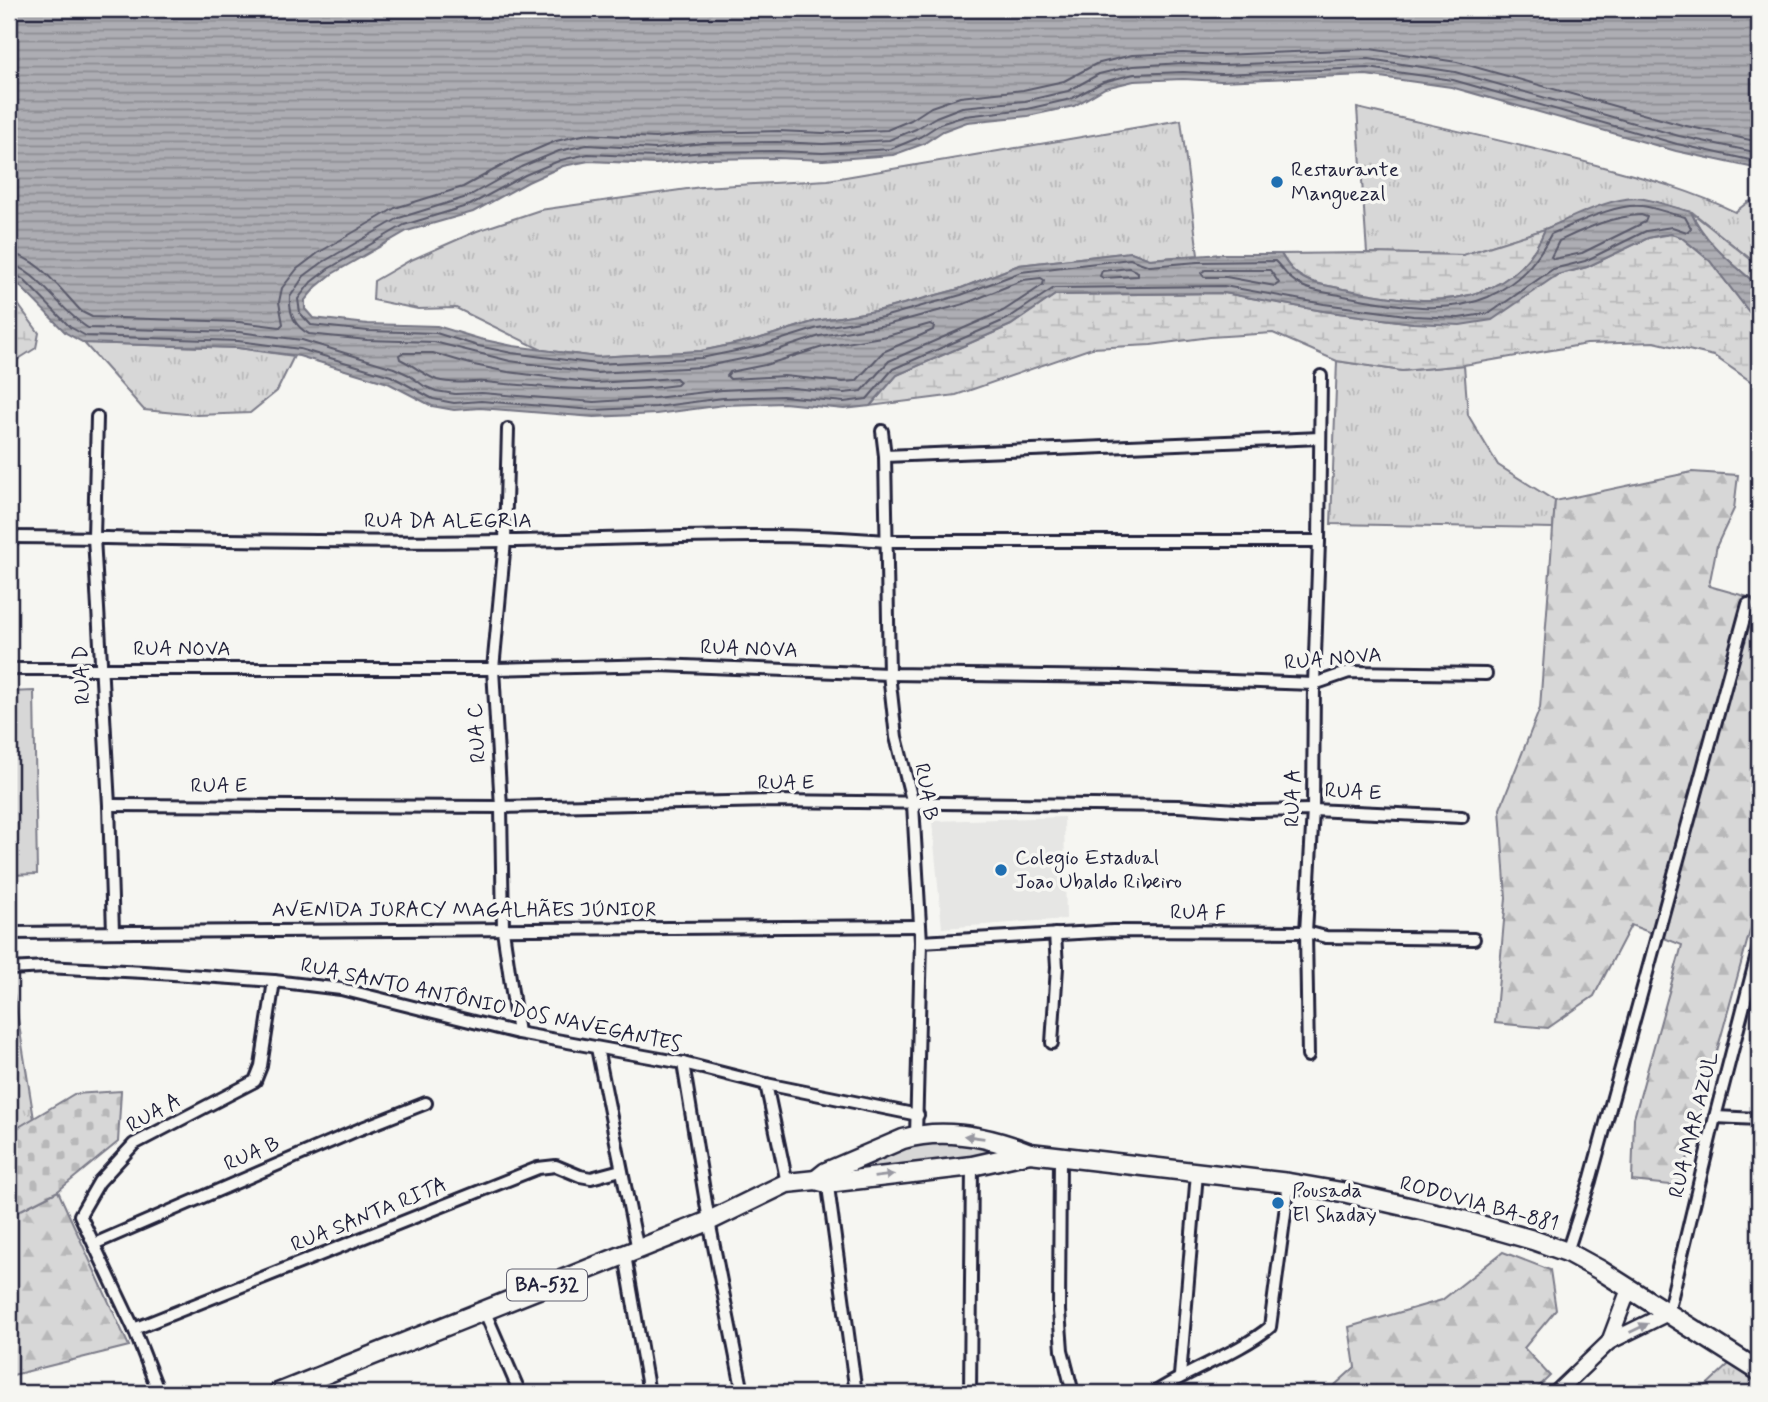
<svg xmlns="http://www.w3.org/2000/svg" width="1768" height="1402" viewBox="0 0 1768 1402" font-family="Mynerve,sans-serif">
	<defs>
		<pattern id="grass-tufts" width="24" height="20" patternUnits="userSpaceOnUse" patternTransform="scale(1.75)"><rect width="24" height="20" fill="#d7d7d7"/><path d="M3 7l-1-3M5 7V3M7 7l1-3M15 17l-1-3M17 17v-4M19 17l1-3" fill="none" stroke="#b8b8b9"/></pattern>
		<pattern id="forest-firs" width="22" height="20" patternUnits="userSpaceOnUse" patternTransform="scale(1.75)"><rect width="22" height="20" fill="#d7d7d7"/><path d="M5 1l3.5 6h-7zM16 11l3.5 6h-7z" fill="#b8b8b9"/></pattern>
		<pattern id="wetland-marsh" width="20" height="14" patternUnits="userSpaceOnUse" patternTransform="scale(1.75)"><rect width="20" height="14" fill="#d7d7d7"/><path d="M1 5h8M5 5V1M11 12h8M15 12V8" fill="none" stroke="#b8b8b9"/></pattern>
		<pattern id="cemetery-stones" width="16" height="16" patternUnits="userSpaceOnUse" patternTransform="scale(1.75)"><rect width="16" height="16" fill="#d7d7d7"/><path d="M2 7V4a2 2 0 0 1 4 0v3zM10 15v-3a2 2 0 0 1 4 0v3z" fill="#b8b8b9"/></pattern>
		<pattern id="water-rules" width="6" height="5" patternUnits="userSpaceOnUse" patternTransform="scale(1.75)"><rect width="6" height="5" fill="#adadb3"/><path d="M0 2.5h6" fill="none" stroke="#8c8c93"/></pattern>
	</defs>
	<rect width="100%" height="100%" fill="#f6f6f2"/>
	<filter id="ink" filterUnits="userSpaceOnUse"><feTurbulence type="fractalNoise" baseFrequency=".0143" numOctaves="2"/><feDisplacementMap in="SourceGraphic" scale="14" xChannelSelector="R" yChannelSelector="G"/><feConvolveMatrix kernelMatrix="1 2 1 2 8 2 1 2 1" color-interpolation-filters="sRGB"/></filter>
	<g filter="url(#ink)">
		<path fill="#e6e6e4" d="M1064,817L1066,919L942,928L932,821Z"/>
		<g fill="url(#grass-tufts)" stroke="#7c7c89" stroke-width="2">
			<path d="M1357,108C1439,127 1522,144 1603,167C1649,179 1693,191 1735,212L1748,202L1759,200V266L1692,212L1668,206L1597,208L1545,229L1463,255L1367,253Z"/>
			<path d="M1181,120L1198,255L1149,259L1131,252L1019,265L959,289L881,310L816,321L758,339L701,351L597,357L542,350L456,308L418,309L373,300L374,281L409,261L477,231L540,210L701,187L828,180Z"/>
			<path d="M84,343L238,348L294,356L277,391L250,413L197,415L144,410Z"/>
			<path d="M1337,361L1402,371L1464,365L1468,415L1498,465L1555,501L1553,528L1331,524Z"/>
			<path d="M13,987L34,1119L9,1133V988Z"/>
			<path d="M1729,1364L1759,1383V1393H1698Z"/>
		</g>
		<g fill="url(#forest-firs)" stroke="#7c7c89" stroke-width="2">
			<path d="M1692,472L1738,475L1734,509L1717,545L1709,586L1759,600V898L1680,1186L1632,1181L1634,1118L1682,945L1631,925L1594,996L1548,1028L1495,1023L1506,898L1500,809L1540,708L1555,501Z"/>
			<path d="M58,1191L129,1346L9,1376V1216Z"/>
			<path d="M1503,1252L1550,1270L1556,1310L1524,1348L1550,1376L1532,1393H1326L1355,1367L1349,1327L1442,1300Z"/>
		</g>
		<g fill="url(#wetland-marsh)" stroke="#7c7c89" stroke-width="2">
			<path d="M1691,212L1759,266V287C1734,264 1705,244 1691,212Z"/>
			<path d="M1545,229C1534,258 1511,281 1482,291C1438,308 1387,297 1343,289C1332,286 1317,285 1307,280C1294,274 1288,266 1281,254L1367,253L1463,255Z"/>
			<path d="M1671,234L1681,237L1710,261L1759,324V387L1714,356L1654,342L1587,344L1464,365L1402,371L1337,361L1273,333L1210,337L1151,345L1092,348L956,395L870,406L897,375L1011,325L1055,295L1224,293L1323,311L1413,323L1537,287L1557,275L1587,267L1648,238Z"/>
			<path d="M9,292L39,333L36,348L9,365Z"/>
		</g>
		<path fill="url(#cemetery-stones)" stroke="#7c7c89" stroke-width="2" d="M121,1091L118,1142L58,1191L9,1216V1133L74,1094Z"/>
		<g fill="#d7d7d7" stroke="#7c7c89" stroke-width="2">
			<path d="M34,691L37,874L9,875V692Z"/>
			<path d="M916,1129L1022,1154L843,1173Z"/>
		</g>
		<path fill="url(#water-rules)" stroke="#757583" stroke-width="2" d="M9,9H1759V169L1676,151L1451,87L1366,75L1221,81L1183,79L1134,81L1105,88L1074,106L1028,116L967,122L943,131L923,144L893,155L823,160L777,158L703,159L656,164L589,161L563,166L528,182L473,212L407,231L332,274L316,287L305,300V309L313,318L368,324L437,326L480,339L513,346L597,357L701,351L758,339L816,321L881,310L959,289L1019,265L1131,252L1150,259L1223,254H1281C1288,266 1294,274 1307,280C1317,285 1332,286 1343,289C1387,297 1438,308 1482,291C1511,281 1534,258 1545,229C1572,218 1614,194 1644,199C1660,202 1676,208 1691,212C1705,244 1734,264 1759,287V325L1710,261L1681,237L1671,234L1661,235L1648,238L1587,267L1557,275L1492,320L1460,325L1413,323L1323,311L1224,293L1055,295L1011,325L897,375L870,406L844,409L784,403L724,405L656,414L594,417L480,408L454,410L432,406L388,383L299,356L238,348L84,343L66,333L20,286L9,280Z"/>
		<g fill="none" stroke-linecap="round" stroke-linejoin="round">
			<g stroke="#5a5a6b" stroke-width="2">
				<path d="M1641,215L1647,217L1645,222L1582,253L1554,259L1551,257L1559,241C1585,229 1612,216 1641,215Z"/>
				<path d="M9,254C37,255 63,293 82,312L92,317L239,322L280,327L283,324L279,302L282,288L297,269L318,253L395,208L463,187L516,158L556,141L587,134L655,138L702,133L778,131L823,133L887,130L911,120L931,107L960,97L1023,90L1064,81L1096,64L1132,55L1183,53L1221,55L1370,49L1457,62L1682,125L1759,142"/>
				<path d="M9,265C34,266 63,314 88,328L239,332L302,340L394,368L409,375L424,386L436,391L455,394L482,393L594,402L655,398L722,390L783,387L844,393L862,391L889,361L1003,311L1043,285L1044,280L1041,278L1023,280L964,304L886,325L820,336L762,355L702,367L596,373L510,361L434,342L367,340L309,334C294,326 289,313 290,297L304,276L323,262L399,218L467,197L521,167L559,151L587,145L655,149L703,143L777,142L823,144L889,140L916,129L936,117L962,107L1025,101L1068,91L1099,74L1133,66L1183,63L1221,65L1369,59L1455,72L1679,136L1759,153"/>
				<path d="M1129,268L1138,272V276L1103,278L1100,276L1102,271Z"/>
				<path d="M1205,270H1270L1279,283L1275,286L1226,277H1204L1201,273Z"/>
				<path d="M9,274H15L24,280L70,327L86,336L238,341L300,349L391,376L433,399L454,403L481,401L594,410L656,407L723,398L783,396L844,402L867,399L893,369L1007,319L1054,288L1224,286L1324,304L1413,316L1459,318L1490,313L1553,269L1585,261L1646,231L1672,227L1687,232L1691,228L1685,217C1671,214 1656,208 1642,206C1615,203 1576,224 1551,234C1536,263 1518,283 1488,297C1444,316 1389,304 1344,296C1331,293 1314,292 1302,286C1287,278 1286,272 1275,261L1198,262L1150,266L1130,259L1021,272L961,295L883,317L818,328L760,346L701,358L597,364L512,353L478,346L436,333L368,331L311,325L300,313L298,299L311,282L328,269L404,225L470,205L525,175L561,160L588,154L655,157L703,152L777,151L823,153L891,149L920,137L940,124L965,116L1027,109L1071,99L1103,82L1134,74L1183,72L1221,74L1368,68L1453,80L1677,144L1759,162"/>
				<path d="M930,324L934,326L933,330L883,352L856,381L843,382L784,376L730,379L727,376L730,372L765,365L823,347L887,336Z"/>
				<path d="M402,353H433L474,365L508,372L595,383L676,378L680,382L677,385C610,394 551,388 485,382C469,381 453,385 437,380C424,375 413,365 400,359L399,355Z"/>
			</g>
			<defs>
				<g id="minor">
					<path d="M97,417L94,537L109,805L113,932"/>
					<path d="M508,429L505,541L493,669L501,807L503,930L518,1033"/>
					<path d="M882,431L885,456L889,674L896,737L913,804L921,942L916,1136"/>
					<path d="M885,456L1320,438"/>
					<path d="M9,537C174,538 341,544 506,541C633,540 760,530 887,541H1319"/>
					<path d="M9,669H493L660,665L889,674L1120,677L1314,684L1349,672L1486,674"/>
					<path d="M109,805L501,807L773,801L1178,806L1251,811L1313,810L1462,817"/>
					<path d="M9,933L919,926"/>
					<path d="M921,942L1113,931L1306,932L1326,937L1474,939"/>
					<path d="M9,969L46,967L144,972L274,981L341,989L518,1033L683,1063L766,1084L918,1115"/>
					<path d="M1052,1043L1057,967L1055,934"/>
					<path d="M597,1048L638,1250"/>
					<path d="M1308,1056L1306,932L1313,810L1314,684L1319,541L1321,376"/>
					<path d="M683,1063L709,1221L743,1393"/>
					<path d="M766,1084L787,1183"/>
					<path d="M1715,1117L1759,1119"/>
					<path d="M1060,1156L1059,1311L1062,1350L1073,1393"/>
					<path d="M827,1179L856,1393"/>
					<path d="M94,1244L360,1129L426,1103"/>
					<path d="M1567,1252L1590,1181L1748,604"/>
					<path d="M625,1255L649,1393"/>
					<path d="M484,1310L520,1393"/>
					<path d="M1668,1313L1715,1117L1759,947"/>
					<path d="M134,1329L538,1168L556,1166L580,1176L591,1178L621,1170"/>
					<path d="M1180,1376L1197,1173"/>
					<path d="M159,1393L134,1329L80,1215L99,1182L134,1144L255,1081L261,1066L274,981"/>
					<path d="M970,1393L972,1166"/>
					<path d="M1154,1393C1190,1369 1239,1353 1270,1327L1289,1183"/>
				</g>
				<g id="tertiary">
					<path d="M1609,1342L1629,1289"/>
					<path d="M1556,1393L1609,1342L1668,1313"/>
				</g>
				<g id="primary">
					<path d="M816,1180L826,1172L903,1139C946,1127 990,1137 1030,1153L1289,1183L1347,1193L1452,1217L1533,1240L1567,1252L1600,1270L1759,1371"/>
					<path d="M278,1393L709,1221L787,1183L816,1180L827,1183L972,1166L1030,1153"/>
				</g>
			</defs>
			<use href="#minor" stroke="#22223b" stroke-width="16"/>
			<use href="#tertiary" stroke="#22223b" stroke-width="19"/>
			<use href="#primary" stroke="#22223b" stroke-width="23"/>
			<use href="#minor" stroke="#f6f6f2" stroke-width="10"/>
			<use href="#tertiary" stroke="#f6f6f2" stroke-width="14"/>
			<use href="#primary" stroke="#f6f6f2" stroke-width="18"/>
		</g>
		<defs><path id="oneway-solid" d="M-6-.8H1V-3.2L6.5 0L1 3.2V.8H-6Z" transform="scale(1.75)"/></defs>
		<g fill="#9797a0">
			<use href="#oneway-solid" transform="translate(974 1137) rotate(-172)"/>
			<use href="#oneway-solid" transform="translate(884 1176) rotate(-7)"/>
			<use href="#oneway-solid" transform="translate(1639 1328) rotate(-26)"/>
		</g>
	</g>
	<g fill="#1f6fb2" stroke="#f6f6f2" stroke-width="2.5">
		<circle cx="1277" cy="182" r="7"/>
		<circle cx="1001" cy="870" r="7"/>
		<circle cx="1278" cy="1203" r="7"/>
	</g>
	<g text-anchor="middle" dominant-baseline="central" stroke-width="7" stroke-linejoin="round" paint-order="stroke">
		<rect fill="#f6f6f2" stroke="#626272" stroke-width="2" x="507" y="1269.5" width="80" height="31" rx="5"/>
		<g font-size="19" font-weight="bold" fill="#22223b">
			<text x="547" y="1285">BA-532</text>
		</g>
		<g font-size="21" fill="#22223b" stroke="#f6f6f2" text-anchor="start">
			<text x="1291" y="170">Restaurante<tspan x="1291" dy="24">Manguezal</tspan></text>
			<text x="1015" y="858">Colegio Estadual<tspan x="1015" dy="24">Joao Ubaldo Ribeiro</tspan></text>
			<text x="1292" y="1191">Pousada<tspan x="1292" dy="24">El Shaday</tspan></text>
		</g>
		<g font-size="21" fill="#22223b" stroke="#f6f6f2">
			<text x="448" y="521">RUA DA ALEGRIA</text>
			<text x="182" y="649">RUA NOVA</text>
			<text transform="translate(749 649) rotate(2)">RUA NOVA</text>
			<text transform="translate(1333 659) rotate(-5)">RUA NOVA</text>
			<text transform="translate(82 675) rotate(-93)">RUA D</text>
			<text transform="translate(477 733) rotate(-94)">RUA C</text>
			<text x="786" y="783">RUA E</text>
			<text x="219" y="786">RUA E</text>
			<text transform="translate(926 792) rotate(80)">RUA B</text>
			<text transform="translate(1353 792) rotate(3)">RUA E</text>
			<text transform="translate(1293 798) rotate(-89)">RUA A</text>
			<text x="464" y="910">AVENIDA JURACY MAGALHÃES JÚNIOR</text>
			<text transform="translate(1198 913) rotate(1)">RUA F</text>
			<text transform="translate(491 1005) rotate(12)">RUA SANTO ANTÔNIO DOS NAVEGANTES</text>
			<text transform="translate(154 1113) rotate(-29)">RUA A</text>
			<text transform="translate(1694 1125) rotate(-76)">RUA MAR AZUL</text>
			<text transform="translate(252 1154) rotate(-23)">RUA B</text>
			<text transform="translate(1479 1204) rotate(15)">RODOVIA BA-881</text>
			<text transform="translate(369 1215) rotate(-22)">RUA SANTA RITA</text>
		</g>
	</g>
	<rect width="1768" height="1402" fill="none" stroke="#f6f6f2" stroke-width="35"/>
	<rect x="18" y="18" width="1733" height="1367" fill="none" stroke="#22223b" stroke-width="2.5" filter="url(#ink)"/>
</svg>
